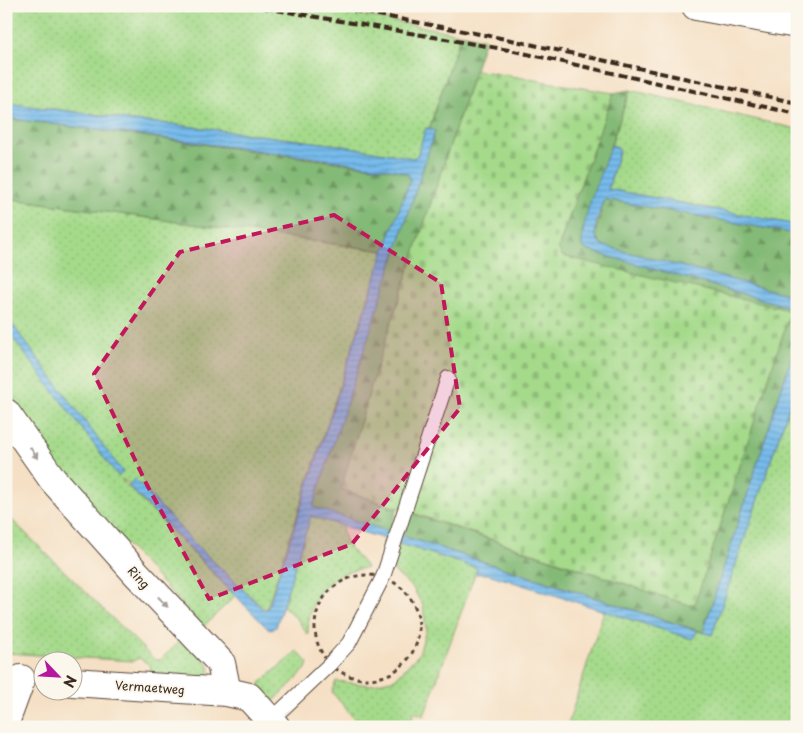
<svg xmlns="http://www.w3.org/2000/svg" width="803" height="733" viewBox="0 0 803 733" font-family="'Playpen Sans',sans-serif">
	<defs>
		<pattern id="grass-dots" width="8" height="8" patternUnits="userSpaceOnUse" patternTransform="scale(1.25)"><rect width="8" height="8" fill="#a5da8b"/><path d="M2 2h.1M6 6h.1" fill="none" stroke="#8fbb78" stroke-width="1.8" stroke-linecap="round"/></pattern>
		<pattern id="forest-firs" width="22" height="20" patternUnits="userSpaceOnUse" patternTransform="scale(1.25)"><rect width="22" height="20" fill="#84ba77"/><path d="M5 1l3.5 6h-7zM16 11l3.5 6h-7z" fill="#6d9761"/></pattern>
		<pattern id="cemetery-stones" width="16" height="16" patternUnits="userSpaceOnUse" patternTransform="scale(1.25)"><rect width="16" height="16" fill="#a5da8b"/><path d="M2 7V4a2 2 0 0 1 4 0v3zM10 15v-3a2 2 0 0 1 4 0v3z" fill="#8fbb78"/></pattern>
		<pattern id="water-rules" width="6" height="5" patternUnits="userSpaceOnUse" patternTransform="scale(1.25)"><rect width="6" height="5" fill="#76bbec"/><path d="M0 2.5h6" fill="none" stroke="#6298bf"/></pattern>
	</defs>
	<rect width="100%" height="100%" fill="#fbf7ec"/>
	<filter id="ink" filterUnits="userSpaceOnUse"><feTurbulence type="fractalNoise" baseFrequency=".02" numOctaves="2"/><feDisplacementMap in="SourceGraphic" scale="10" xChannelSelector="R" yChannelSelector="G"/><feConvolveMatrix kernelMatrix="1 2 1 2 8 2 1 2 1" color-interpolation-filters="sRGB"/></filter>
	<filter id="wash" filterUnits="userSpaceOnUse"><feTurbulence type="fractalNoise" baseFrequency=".0096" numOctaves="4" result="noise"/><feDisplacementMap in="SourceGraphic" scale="20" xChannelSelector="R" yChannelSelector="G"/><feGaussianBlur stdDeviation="1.12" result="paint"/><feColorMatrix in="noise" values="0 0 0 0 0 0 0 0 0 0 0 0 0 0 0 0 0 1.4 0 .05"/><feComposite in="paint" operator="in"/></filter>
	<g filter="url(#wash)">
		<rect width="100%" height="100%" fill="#f5e0c5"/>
		<g fill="url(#grass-dots)" stroke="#708254">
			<path d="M6,6H315L461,34L429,129L426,128L417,156L413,158L338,145L170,124L132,121L107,116L6,103Z"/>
			<path d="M630,90L797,129V225L608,189L619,151L618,147L611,145Z"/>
			<path d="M6,198L384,251L266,610L196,545L135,479L130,484L121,479L235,596L203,627L47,459L6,399V329L118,476L123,472L6,316Z"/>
			<path d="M797,378V727H567L604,611L692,639L698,631L712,635L790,404Z"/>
			<path d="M6,514L155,660H160L181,640C191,649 220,664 206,678L152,676L150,665L139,658L133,661L6,653Z"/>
			<path d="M310,516L343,526C339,541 359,557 367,568C329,571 307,597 308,635L297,619L283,606Z"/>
			<path d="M400,544L477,568L424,716L414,712L409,727H361L332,692L336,681L369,685L395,679L419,654L426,630L423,606L413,588L396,573L393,567Z"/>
			<path d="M297,651L308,663L306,669L274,701L259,684Z"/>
		</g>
		<g fill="url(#forest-firs)" stroke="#60724a">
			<path d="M461,34L485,39L379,360L341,489L397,509L390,532L313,507L435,131L429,129Z"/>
			<path d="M630,90L588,211L582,245L586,250L797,309V340L703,632L403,536L410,513L689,605L695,603L790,312L783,309L562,256L558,249L613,93Z"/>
			<path d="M6,118L396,170L408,174L410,180L384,251L6,198Z"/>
			<path d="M604,199L797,234V297L601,245L595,235Z"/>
		</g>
		<path fill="url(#cemetery-stones)" stroke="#708254" d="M475,70L613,93L558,248L562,256L784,309L790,312L695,603L689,605L341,489L379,360Z"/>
		<g fill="url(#water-rules)" stroke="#587285">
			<path d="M6,103L107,116L132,121L170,124L338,145L413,158L417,156L426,128L435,131L313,507L698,631L692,639L488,574H476L477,568L311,516L276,627L272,630L267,628L128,485L135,479L196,545L264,610L268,608L384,251L410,180L408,174L396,170L324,159L6,118Z"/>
			<path d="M611,145L618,147L619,151L608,189L797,225V234L604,199C600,212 589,235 601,245L797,297V309L586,250L582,245C583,211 600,177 611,145Z"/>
			<path d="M6,316L123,472L118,476L6,329Z"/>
			<path d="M797,340V378L790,404L712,635L703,632Z"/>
		</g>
	</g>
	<g filter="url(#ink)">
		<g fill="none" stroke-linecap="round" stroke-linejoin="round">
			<defs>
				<path id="lane" d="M271,720L330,664L349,643L383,577L448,378"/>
				<g id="street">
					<path d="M6,413L53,480L136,573L221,663L227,692"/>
					<path d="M72,682L227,692L249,697L276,727"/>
					<path d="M6,720L21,679"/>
				</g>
				<path id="highway" d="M696,6L797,24"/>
			</defs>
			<use href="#lane" stroke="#574537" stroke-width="16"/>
			<use href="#street" stroke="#574537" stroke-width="30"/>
			<use href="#highway" stroke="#574537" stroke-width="30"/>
			<circle stroke="#574537" stroke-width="3" stroke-dasharray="4 4" stroke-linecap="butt" cx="367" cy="627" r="52"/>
			<use href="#lane" stroke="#fff" stroke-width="14"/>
			<use href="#street" stroke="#fff" stroke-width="28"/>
			<use href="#highway" stroke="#fff" stroke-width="28"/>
			<g stroke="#3b2a1e" stroke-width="4" stroke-dasharray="8 4" stroke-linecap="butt">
				<path d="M253,6L509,50L797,114"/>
				<path d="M330,6L511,40L797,103"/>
			</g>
		</g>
		<defs><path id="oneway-solid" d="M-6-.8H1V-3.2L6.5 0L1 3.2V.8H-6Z" transform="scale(1.25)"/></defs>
		<g fill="#a79f9a">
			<use href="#oneway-solid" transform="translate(34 453) rotate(55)"/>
			<use href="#oneway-solid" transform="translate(163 602) rotate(47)"/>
		</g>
	</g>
	<path fill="#c2185b" fill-opacity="0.2" stroke="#c2185b" stroke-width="4" stroke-dasharray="10 6" stroke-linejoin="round" d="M334,215L441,283L460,408L352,544L209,599L147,485L94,374L180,252Z"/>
	<g text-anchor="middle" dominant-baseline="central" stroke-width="4" stroke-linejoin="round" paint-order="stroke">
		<g font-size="12" fill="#3b2a1e" stroke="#fbf7ec">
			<text transform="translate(139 577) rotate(47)">Ring</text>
			<text transform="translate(150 687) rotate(4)">Vermaetweg</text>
		</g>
	</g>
	<rect width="803" height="733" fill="none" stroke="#fbf7ec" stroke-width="25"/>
	<g transform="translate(58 676) rotate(115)"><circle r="24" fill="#fbf7ec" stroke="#aea59a"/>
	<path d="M0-4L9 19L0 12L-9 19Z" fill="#b5179e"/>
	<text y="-8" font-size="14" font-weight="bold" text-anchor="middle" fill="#3b2a1e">N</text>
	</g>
</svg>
